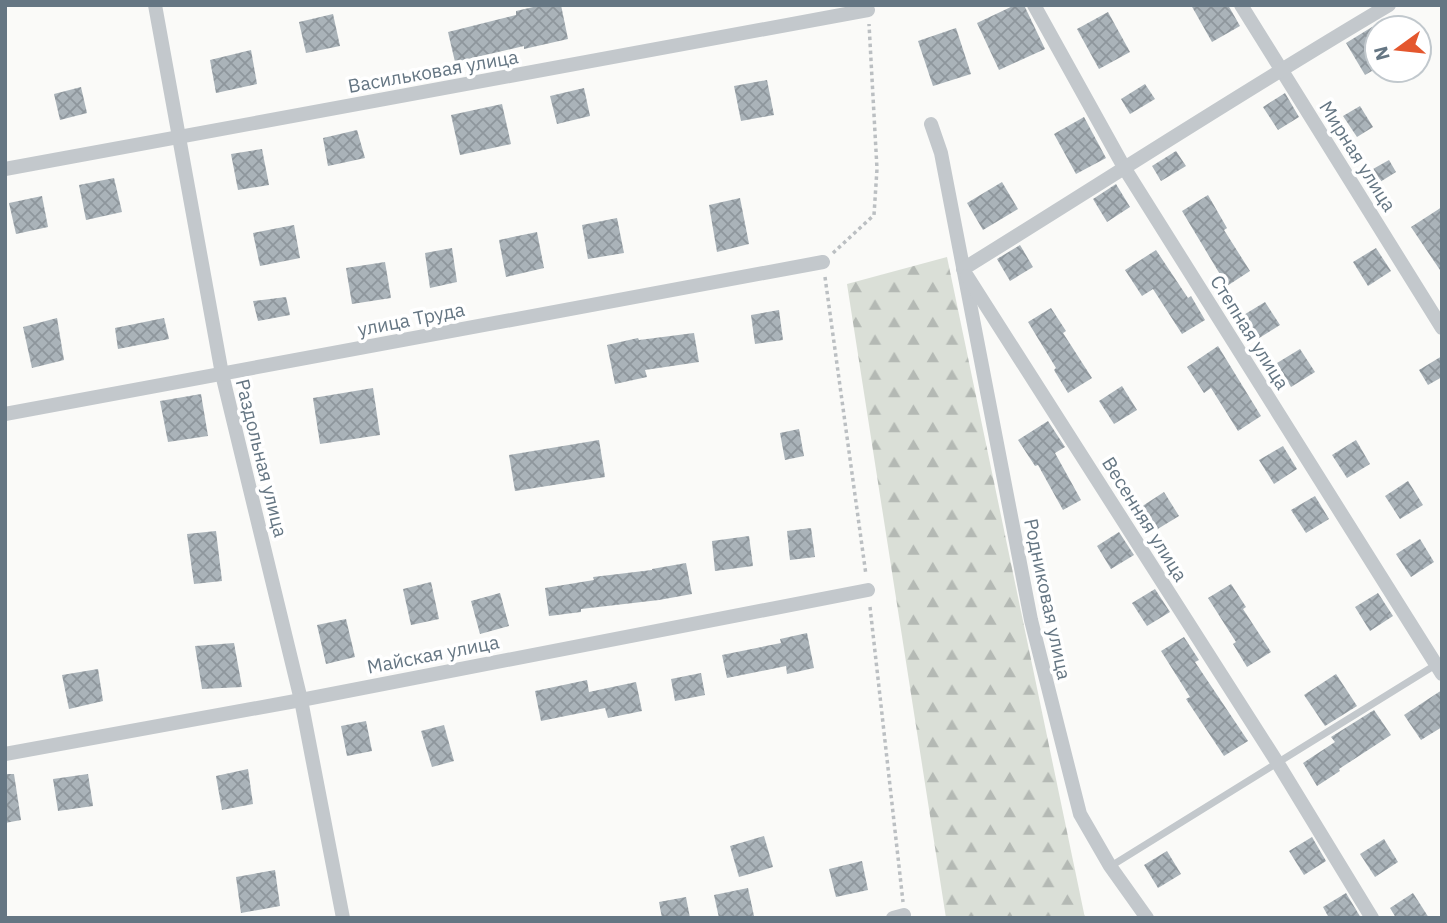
<svg xmlns="http://www.w3.org/2000/svg" width="1447" height="923" viewBox="0 0 1447 923" font-family="'IBM Plex Sans',sans-serif">
	<defs>
		<pattern id="forest-firs" width="22" height="20" patternUnits="userSpaceOnUse" patternTransform="scale(1.75)"><rect width="22" height="20" fill="#dadfd7"/><path d="M5 1l3.5 6h-7zM16 11l3.5 6h-7z" fill="#b4b9b4"/></pattern>
		<pattern id="building-cross-hatch" width="8" height="8" patternUnits="userSpaceOnUse" patternTransform="scale(1.75)"><rect width="8" height="8" fill="#aab3b9"/><path d="M0 0l8 8M0 8l8-8" fill="none" stroke="#8e969c"/></pattern>
	</defs>
	<rect width="100%" height="100%" fill="#fafaf8"/>
	<path fill="url(#forest-firs)" d="M947,257L1085,918H946L847,284Z"/>
	<g fill="url(#building-cross-hatch)">
		<path d="M542,5H561L568,39L524,49V46L455,62L448,32L516,15V11Z"/>
		<path d="M1015,5H1024L1045,49L999,70L977,23Z"/>
		<path d="M1191,5H1228L1240,26L1212,42Z"/>
		<path d="M1108,12L1130,52L1099,69L1077,29Z"/>
		<path d="M333,14L340,46L306,53L299,22Z"/>
		<path d="M1372,27L1377,36V68L1365,75L1346,43Z"/>
		<path d="M956,28L971,74L933,86L918,41Z"/>
		<path d="M251,50L257,84L216,93L210,60Z"/>
		<path d="M767,80L774,115L741,121L734,86Z"/>
		<path d="M1145,84L1155,99L1130,114L1121,99Z"/>
		<path d="M81,87L87,113L60,120L54,94Z"/>
		<path d="M584,88L590,116L557,124L550,96Z"/>
		<path d="M1285,93L1299,117L1278,130L1263,107Z"/>
		<path d="M502,104L511,144L460,155L451,115Z"/>
		<path d="M1360,106L1373,127L1357,137L1343,116Z"/>
		<path d="M1084,117L1106,158L1076,174L1054,134Z"/>
		<path d="M357,130L365,158L328,166L323,138Z"/>
		<path d="M262,149L269,185L238,190L231,154Z"/>
		<path d="M1176,151L1186,166L1161,181L1152,166Z"/>
		<path d="M1389,160L1396,172L1380,182L1373,169Z"/>
		<path d="M114,178L122,212L86,220L79,185Z"/>
		<path d="M1002,182L1018,209L983,230L967,203Z"/>
		<path d="M1116,184L1130,207L1107,222L1093,199Z"/>
		<path d="M1208,195L1227,228L1224,230L1250,271L1227,286L1182,211Z"/>
		<path d="M42,196L48,227L16,234L9,203Z"/>
		<path d="M740,198L749,244L717,252L709,205Z"/>
		<path d="M1442,207V273L1411,227Z"/>
		<path d="M617,218L624,253L588,259L582,225Z"/>
		<path d="M294,225L300,258L260,266L253,233Z"/>
		<path d="M537,232L544,268L506,277L499,240Z"/>
		<path d="M1020,245L1033,267L1010,281L997,259Z"/>
		<path d="M452,248L457,282L430,288L425,253Z"/>
		<path d="M1376,248L1391,271L1368,286L1353,262Z"/>
		<path d="M1156,250L1188,298L1191,296L1205,320L1182,334L1153,289L1142,296L1125,270Z"/>
		<path d="M385,262L391,298L352,304L346,268Z"/>
		<path d="M286,297L290,315L258,321L253,301Z"/>
		<path d="M1265,302L1280,325L1256,340L1242,316Z"/>
		<path d="M1051,308L1066,331L1063,333L1092,378L1068,393L1054,370L1056,368L1028,322Z"/>
		<path d="M779,310L783,340L755,344L751,315Z"/>
		<path d="M57,318L64,360L32,368L23,327Z"/>
		<path d="M164,318L169,339L118,349L115,328Z"/>
		<path d="M694,333L699,362L645,370L647,377L615,384L607,345L638,338L639,340Z"/>
		<path d="M1218,346L1261,416L1238,431L1211,388L1204,393L1187,367Z"/>
		<path d="M1300,349L1315,372L1291,387L1277,363Z"/>
		<path d="M1442,356V377L1428,385L1419,370Z"/>
		<path d="M1122,386L1137,410L1114,424L1099,401Z"/>
		<path d="M373,388L380,435L320,444L313,398Z"/>
		<path d="M201,394L208,436L168,442L160,401Z"/>
		<path d="M1048,421L1065,447L1055,453L1081,500L1063,510L1038,465L1035,466L1018,440Z"/>
		<path d="M799,429L804,456L785,460L780,433Z"/>
		<path d="M599,440L605,477L515,491L509,455Z"/>
		<path d="M1356,440L1370,464L1347,478L1332,455Z"/>
		<path d="M1283,446L1297,469L1274,484L1259,460Z"/>
		<path d="M1408,481L1423,505L1400,519L1385,496Z"/>
		<path d="M1164,492L1179,516L1156,530L1141,507Z"/>
		<path d="M1315,496L1329,519L1306,533L1291,510Z"/>
		<path d="M811,528L815,557L790,560L787,531Z"/>
		<path d="M216,531L222,581L194,584L187,534Z"/>
		<path d="M1119,532L1134,555L1111,569L1097,546Z"/>
		<path d="M749,536L753,566L715,571L712,541Z"/>
		<path d="M1420,539L1434,562L1411,577L1396,554Z"/>
		<path d="M686,563L692,594L659,600L581,609V612L549,616L545,588L594,580L593,577L652,570V569Z"/>
		<path d="M431,582L439,619L411,625L403,589Z"/>
		<path d="M1231,584L1246,607L1243,609L1271,652L1247,667L1233,644L1236,642L1208,598Z"/>
		<path d="M1155,589L1170,612L1147,626L1132,603Z"/>
		<path d="M500,593L509,626L480,634L471,601Z"/>
		<path d="M1378,593L1393,616L1370,631L1355,607Z"/>
		<path d="M346,619L355,657L326,664L317,625Z"/>
		<path d="M807,633L814,668L787,674L786,666L727,678L722,655L781,643L780,639Z"/>
		<path d="M1184,637L1199,660L1195,662L1248,741L1224,756L1186,699L1190,697L1161,651Z"/>
		<path d="M234,643L242,687L202,689L195,646Z"/>
		<path d="M98,669L103,701L69,709L62,675Z"/>
		<path d="M701,673L705,695L675,701L671,679Z"/>
		<path d="M1336,674L1357,706L1325,726L1304,695Z"/>
		<path d="M587,680L589,692L636,682L642,711L608,718L605,708L541,721L535,691Z"/>
		<path d="M1442,690V727L1421,740L1404,715Z"/>
		<path d="M1374,710L1391,735L1339,769L1340,771L1317,786L1303,763L1335,742L1331,737Z"/>
		<path d="M366,721L372,751L347,756L341,726Z"/>
		<path d="M444,725L454,761L432,767L421,731Z"/>
		<path d="M248,769L253,804L222,810L216,776Z"/>
		<path d="M5,774H14L21,820L5,823Z"/>
		<path d="M88,774L93,806L58,811L53,779Z"/>
		<path d="M764,836L773,867L739,877L730,846Z"/>
		<path d="M1312,837L1326,861L1304,875L1289,851Z"/>
		<path d="M1384,839L1398,862L1375,877L1360,854Z"/>
		<path d="M1167,851L1181,874L1158,888L1144,865Z"/>
		<path d="M862,861L868,890L836,897L829,869Z"/>
		<path d="M275,870L280,906L241,913L236,877Z"/>
		<path d="M748,888L754,916L744,918H719L714,895Z"/>
		<path d="M1346,893L1361,918H1329L1323,907Z"/>
		<path d="M1413,893L1429,918H1396L1390,908Z"/>
		<path d="M686,897L690,918H662L659,902Z"/>
	</g>
	<g fill="none" stroke-linecap="round" stroke-linejoin="round">
		<g stroke="#bbbfc2" stroke-width="3.5" stroke-dasharray="3.5 3.5" stroke-linecap="butt">
			<path d="M833,253L874,215L877,169L869,24"/>
			<path d="M825,277L866,575"/>
			<path d="M870,607L903,902"/>
		</g>
		<path stroke="#c3c8cc" stroke-width="7" d="M1111,866L1437,664"/>
		<g stroke="#c3c8cc" stroke-width="14">
			<path d="M155,5L222,374L301,700L343,918"/>
			<path d="M1034,5L1125,169L1442,674"/>
			<path d="M1241,5L1442,328"/>
			<path d="M931,124L941,153L1031,620L1080,814L1110,866L1147,918"/>
			<path d="M5,169L868,10"/>
			<path d="M963,269C1105,181 1245,90 1389,5"/>
			<path d="M967,276L1277,762L1372,918"/>
			<path d="M5,414L823,262"/>
			<path d="M5,754L301,700L868,590"/>
			<path d="M893,918L904,915"/>
		</g>
	</g>
	<g text-anchor="middle" dominant-baseline="central" stroke-width="7" stroke-linejoin="round" paint-order="stroke">
		<g font-size="19" fill="#657683" stroke="#fff">
			<text transform="translate(433 71) rotate(-10)">Васильковая улица</text>
			<text transform="translate(1358 156) rotate(58)">Мирная улица</text>
			<text transform="translate(411 319) rotate(-11)">улица Труда</text>
			<text transform="translate(1250 332) rotate(58)">Степная улица</text>
			<text transform="translate(262 458) rotate(76)">Раздольная улица</text>
			<text transform="translate(1145 519) rotate(58)">Весенняя улица</text>
			<text transform="translate(1048 599) rotate(78)">Родниковая улица</text>
			<text transform="translate(433 654) rotate(-11)">Майская улица</text>
		</g>
	</g>
	<rect width="1447" height="923" fill="none" stroke="#657683" stroke-width="14"/>
	<g transform="translate(1398 49) rotate(255)"><circle r="33" fill="#ffffff" stroke="#c1c8cd" stroke-width="2"/>
	<path d="M0-5L12 26L0 18L-12 26Z" fill="#e4572e"/>
	<text y="-10" font-size="19" font-weight="bold" text-anchor="middle" fill="#657683">N</text>
	</g>
</svg>
